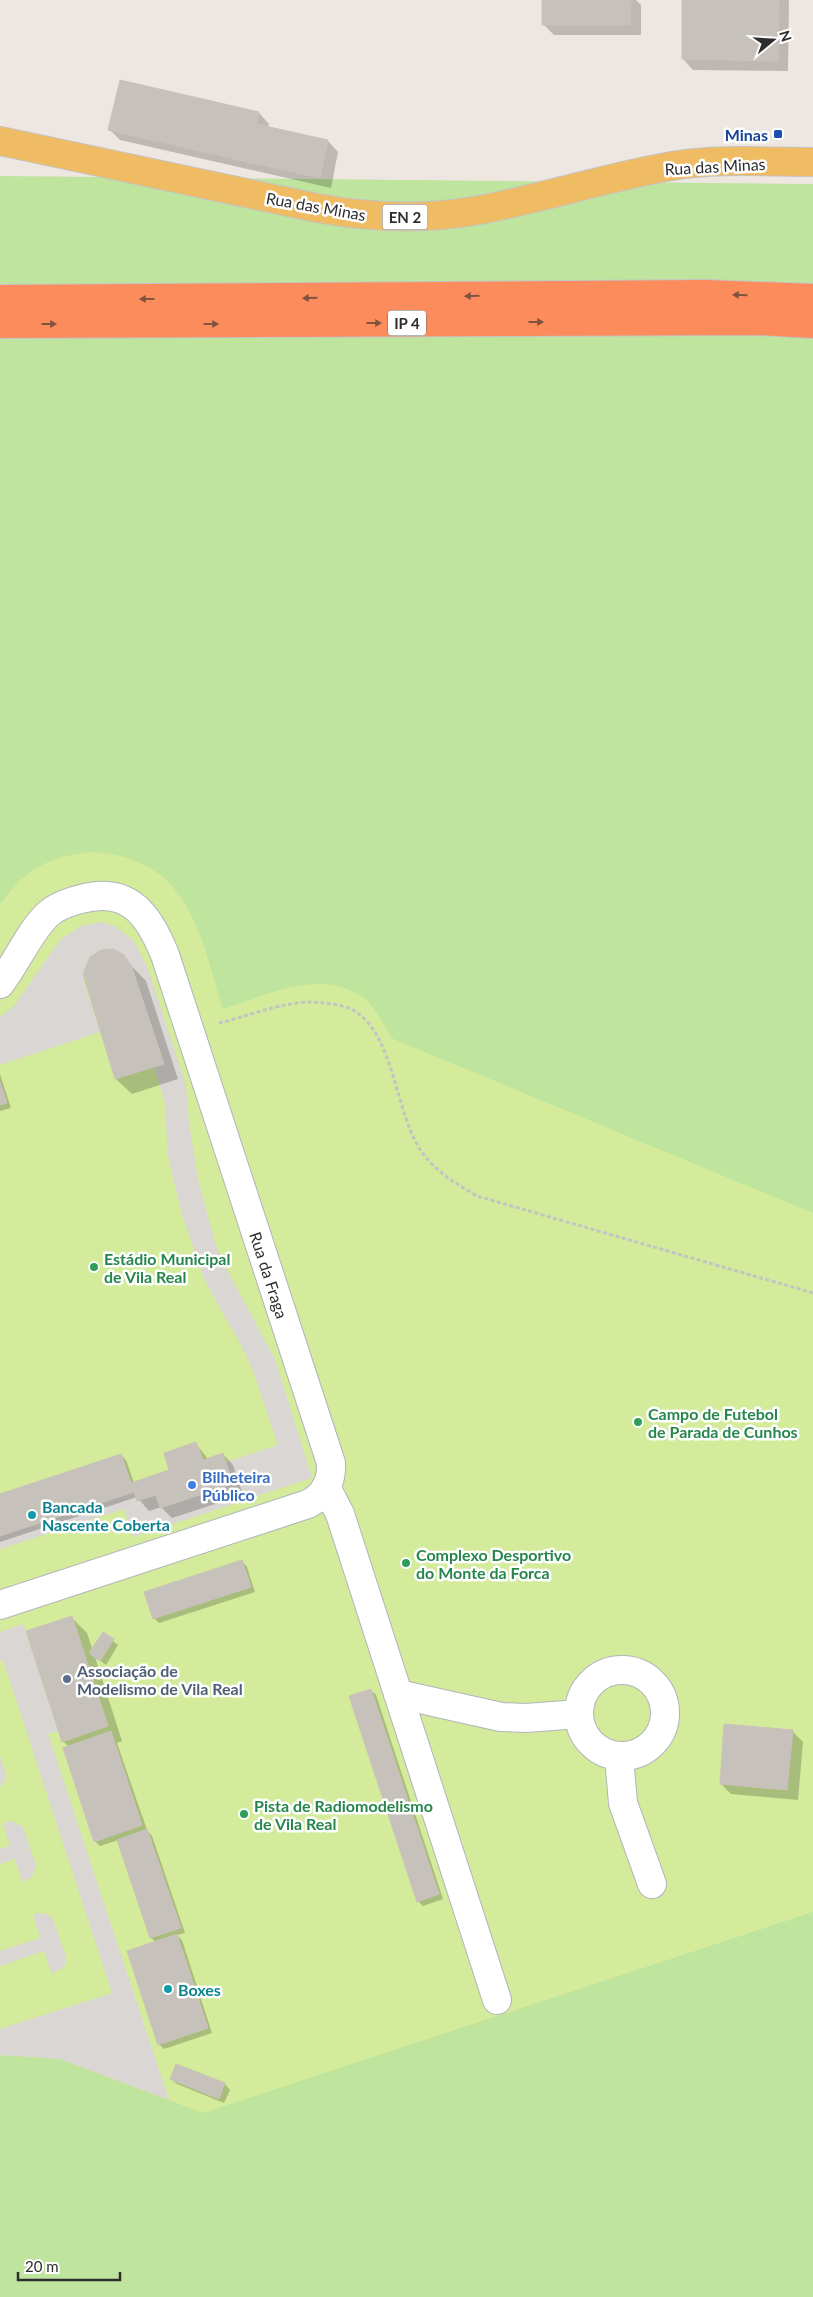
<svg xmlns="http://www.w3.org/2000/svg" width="813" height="2297" viewBox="0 0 813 2297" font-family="Lato,sans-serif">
	<rect width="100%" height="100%" fill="#eee6e0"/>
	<path fill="#bfe49e" d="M0,176L813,184V2297H0Z"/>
	<path fill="#d3eb9a" d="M91,852C189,857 199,931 223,1009C267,995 325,966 366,1000C377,1010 384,1025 391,1038L813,1213V1912L203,2113L60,2059L0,2055V904C26,869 47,857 91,852Z"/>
	<g fill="#dad6d3">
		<path d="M101,922L115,926L133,940L148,968L186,1085L189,1123L198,1180L215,1242L221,1259L275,1359L312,1478L133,1537L124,1509L0,1549V1536L134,1492L138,1501L156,1495L161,1508L233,1484L226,1462L278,1445L253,1371L242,1347L205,1281L182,1215L168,1156L165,1103L154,1067L164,1063L128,959L113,949L101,950L90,957L84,968L83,980L100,1032L0,1065V1017L14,1006L60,940L81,926Z"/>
		<path d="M23,1624L58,1731L48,1734L169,2100L60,2059L0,2055V2029L112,1993L3,1660L0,1661V1632Z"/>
		<path d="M0,1756L6,1775L4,1783L0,1787Z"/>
		<path d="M13,1821L23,1827L36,1866L32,1877L22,1882L15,1859L0,1864V1849L10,1846L3,1823Z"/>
		<path d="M38,1913L47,1914L53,1919L65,1954V1966L52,1974L44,1951L0,1966V1951L40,1938L33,1915Z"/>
	</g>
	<g fill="#0003">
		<path d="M543,0H636L641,5V35H554L543,24Z"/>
		<path d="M683,0H789L788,71L693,70L683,59Z"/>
		<path d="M121,81L259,113L269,124L268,128L328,141L338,152L331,188L120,140L110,130Z"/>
		<path d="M118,952L146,981L178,1079L132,1094L116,1079L84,974Z"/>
		<path d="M0,1074L11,1108L0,1111Z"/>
		<path d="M196,1444L208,1459L223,1454L233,1465L243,1495L172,1518L161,1507L149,1511L137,1497L0,1542V1495L121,1455L126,1460L134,1483L171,1470Z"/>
		<path d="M242,1561L247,1567L255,1592L159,1623L154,1618Z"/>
		<path d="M72,1618L87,1633L93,1651L104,1634L118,1645L106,1665L95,1657L122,1741L117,1743L147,1830L152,1836L185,1933L177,1935L182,1940L212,2033L164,2049L159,2044L156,1942L151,1938L118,1840L100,1846L95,1841L69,1747L63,1741Z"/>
		<path d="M371,1690L376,1695L443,1899L423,1906L418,1901Z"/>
		<path d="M792,1731L803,1742L798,1800L731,1794L721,1784Z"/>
		<path d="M176,2066L225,2084L230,2090L224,2103L177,2084L171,2079Z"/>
	</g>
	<g fill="#c7c1bb" stroke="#cac2b9">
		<path d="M542,0H631L630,25H542Z"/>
		<path d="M682,0H779L778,61L682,59Z"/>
		<path d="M120,80L259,112L248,162L108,130Z"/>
		<path d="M256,124L328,140L320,178L248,162Z"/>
		<path d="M113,949L124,955L131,965L164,1064L115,1079L83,974L90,957L101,950Z"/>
		<path d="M0,1082L7,1103L0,1105Z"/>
		<path d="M196,1442L203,1460L223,1453L233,1484L160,1508L156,1495L137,1501L131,1483L169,1470L164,1453Z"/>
		<path d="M121,1454L134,1492L0,1536V1494Z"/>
		<path d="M242,1560L251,1587L153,1619L144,1592Z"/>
		<path d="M72,1616L108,1726L62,1742L26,1631Z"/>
		<path d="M103,1632L114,1639L100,1661L89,1653Z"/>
		<path d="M371,1689L439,1894L417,1902L349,1696Z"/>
		<path d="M724,1724L793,1730L787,1790L720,1784Z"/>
		<path d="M111,1731L142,1825L94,1842L63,1748Z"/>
		<path d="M147,1829L181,1928L150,1938L117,1840Z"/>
		<path d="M177,1934L208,2028L158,2045L127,1951Z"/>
		<path d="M176,2064L225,2083L219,2099L170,2079Z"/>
	</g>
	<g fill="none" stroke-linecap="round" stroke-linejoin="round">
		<defs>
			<g id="minor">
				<path d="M0,984C17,962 28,934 47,915C56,906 69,902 81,899C129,886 149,915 165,955L331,1463C332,1481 325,1496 308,1504L0,1605"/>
				<path d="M326,1487L340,1514L497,2000"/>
				<circle cx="622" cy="1713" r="43"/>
				<path d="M398,1694L501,1717L526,1718L579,1714"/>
				<path d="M619,1757L623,1803L652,1884"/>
			</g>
			<path id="major" d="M0,141L317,208C371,218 425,220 479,210C544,198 607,177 672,166C718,158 767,162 813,162"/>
			<g id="highway">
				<path d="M0,299L705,294L813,298"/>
				<path d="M0,324L758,321L813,324"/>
			</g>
		</defs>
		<use href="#minor" stroke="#b0b4bd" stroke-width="30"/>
		<use href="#major" stroke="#c4c4c4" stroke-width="30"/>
		<use href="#highway" stroke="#c4c4c4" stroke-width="30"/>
		<path stroke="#c4c4c4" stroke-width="3" stroke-dasharray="4 2.5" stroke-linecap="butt" d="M219,1023C249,1016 281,1002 312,1002C326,1003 344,1004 356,1012C396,1038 395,1118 424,1155C438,1173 458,1185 477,1196L813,1293"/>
		<use href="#minor" stroke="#fff" stroke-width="28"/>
		<use href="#major" stroke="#f0bc63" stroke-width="28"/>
		<use href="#highway" stroke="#fd8c5d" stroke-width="28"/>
	</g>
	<defs><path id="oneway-solid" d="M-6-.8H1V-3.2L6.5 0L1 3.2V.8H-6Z" transform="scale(1.25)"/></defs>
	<g fill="#805340">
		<use href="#oneway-solid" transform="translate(740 295) rotate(-178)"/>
		<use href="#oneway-solid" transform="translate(472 296) rotate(179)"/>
		<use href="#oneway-solid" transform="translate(310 298) rotate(179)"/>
		<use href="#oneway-solid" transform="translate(147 299) rotate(180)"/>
		<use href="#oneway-solid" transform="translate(536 322)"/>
		<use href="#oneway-solid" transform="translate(374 323)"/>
		<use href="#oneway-solid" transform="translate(49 324)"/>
		<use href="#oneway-solid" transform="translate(211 324)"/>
	</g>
	<rect fill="#1a4fb4" stroke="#fff" stroke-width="2" x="773" y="129" width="10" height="10" rx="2.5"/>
	<g fill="#2e9e5b" stroke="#fff" stroke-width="2">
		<circle cx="94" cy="1267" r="5"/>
		<circle cx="638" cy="1422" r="5"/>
		<circle cx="406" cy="1563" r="5"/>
		<circle cx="244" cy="1814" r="5"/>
	</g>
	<circle fill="#3f7fe0" stroke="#fff" stroke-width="2" cx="192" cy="1485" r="5"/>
	<g fill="#0f9aa8" stroke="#fff" stroke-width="2">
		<circle cx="32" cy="1515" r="5"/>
		<circle cx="168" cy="1989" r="5"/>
	</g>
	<circle fill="#5c6f8a" stroke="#fff" stroke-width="2" cx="67" cy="1679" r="5"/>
	<g text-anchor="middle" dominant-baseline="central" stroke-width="5" stroke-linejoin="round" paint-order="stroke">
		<g fill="#fff" stroke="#6c6c6c" stroke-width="1">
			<rect x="382.5" y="204.5" width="45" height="25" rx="4"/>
			<rect x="388" y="310.5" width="38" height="25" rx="4"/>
		</g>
		<g font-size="15" font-weight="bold" fill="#2d2d2d">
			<text x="405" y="217">EN 2</text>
			<text x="407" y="323">IP 4</text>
		</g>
		<g font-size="16" font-weight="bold" fill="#164399" stroke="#fff" text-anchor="end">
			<text x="768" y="134">Minas</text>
		</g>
		<g font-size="16" fill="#2d2d2d" stroke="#fff">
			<text transform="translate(715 166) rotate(-3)">Rua das Minas</text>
			<text transform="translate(316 206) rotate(10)">Rua das Minas</text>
			<text transform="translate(269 1275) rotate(72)">Rua da Fraga</text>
		</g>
		<g font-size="16" font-weight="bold" fill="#27864d" stroke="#fff" text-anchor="start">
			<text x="104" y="1258">Estádio Municipal<tspan x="104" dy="18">de Vila Real</tspan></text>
			<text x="648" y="1413">Campo de Futebol<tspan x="648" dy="18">de Parada de Cunhos</tspan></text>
			<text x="416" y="1554">Complexo Desportivo<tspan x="416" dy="18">do Monte da Forca</tspan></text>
			<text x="254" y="1805">Pista de Radiomodelismo<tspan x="254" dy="18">de Vila Real</tspan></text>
		</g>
		<g font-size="16" font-weight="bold" fill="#366cbe" stroke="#fff" text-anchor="start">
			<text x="202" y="1476">Bilheteira<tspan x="202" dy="18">Público</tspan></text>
		</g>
		<g font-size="16" font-weight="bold" fill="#0d838f" stroke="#fff" text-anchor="start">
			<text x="42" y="1506">Bancada<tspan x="42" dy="18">Nascente Coberta</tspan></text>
			<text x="178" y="1989">Boxes</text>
		</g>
		<g font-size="16" font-weight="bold" fill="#4e5e75" stroke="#fff" text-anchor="start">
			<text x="77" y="1670">Associação de<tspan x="77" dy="18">Modelismo de Vila Real</tspan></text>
		</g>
	</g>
	<g transform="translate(773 40) rotate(72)" stroke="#ffffff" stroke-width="4" paint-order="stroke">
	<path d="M0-4L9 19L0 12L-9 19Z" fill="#2d2d2d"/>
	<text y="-8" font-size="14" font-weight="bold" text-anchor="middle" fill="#2d2d2d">N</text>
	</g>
	<path d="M18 2272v8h102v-8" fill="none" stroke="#2d2d2d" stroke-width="2.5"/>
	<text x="25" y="2272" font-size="15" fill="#2d2d2d" stroke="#ffffff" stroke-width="4" paint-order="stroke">20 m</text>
</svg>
